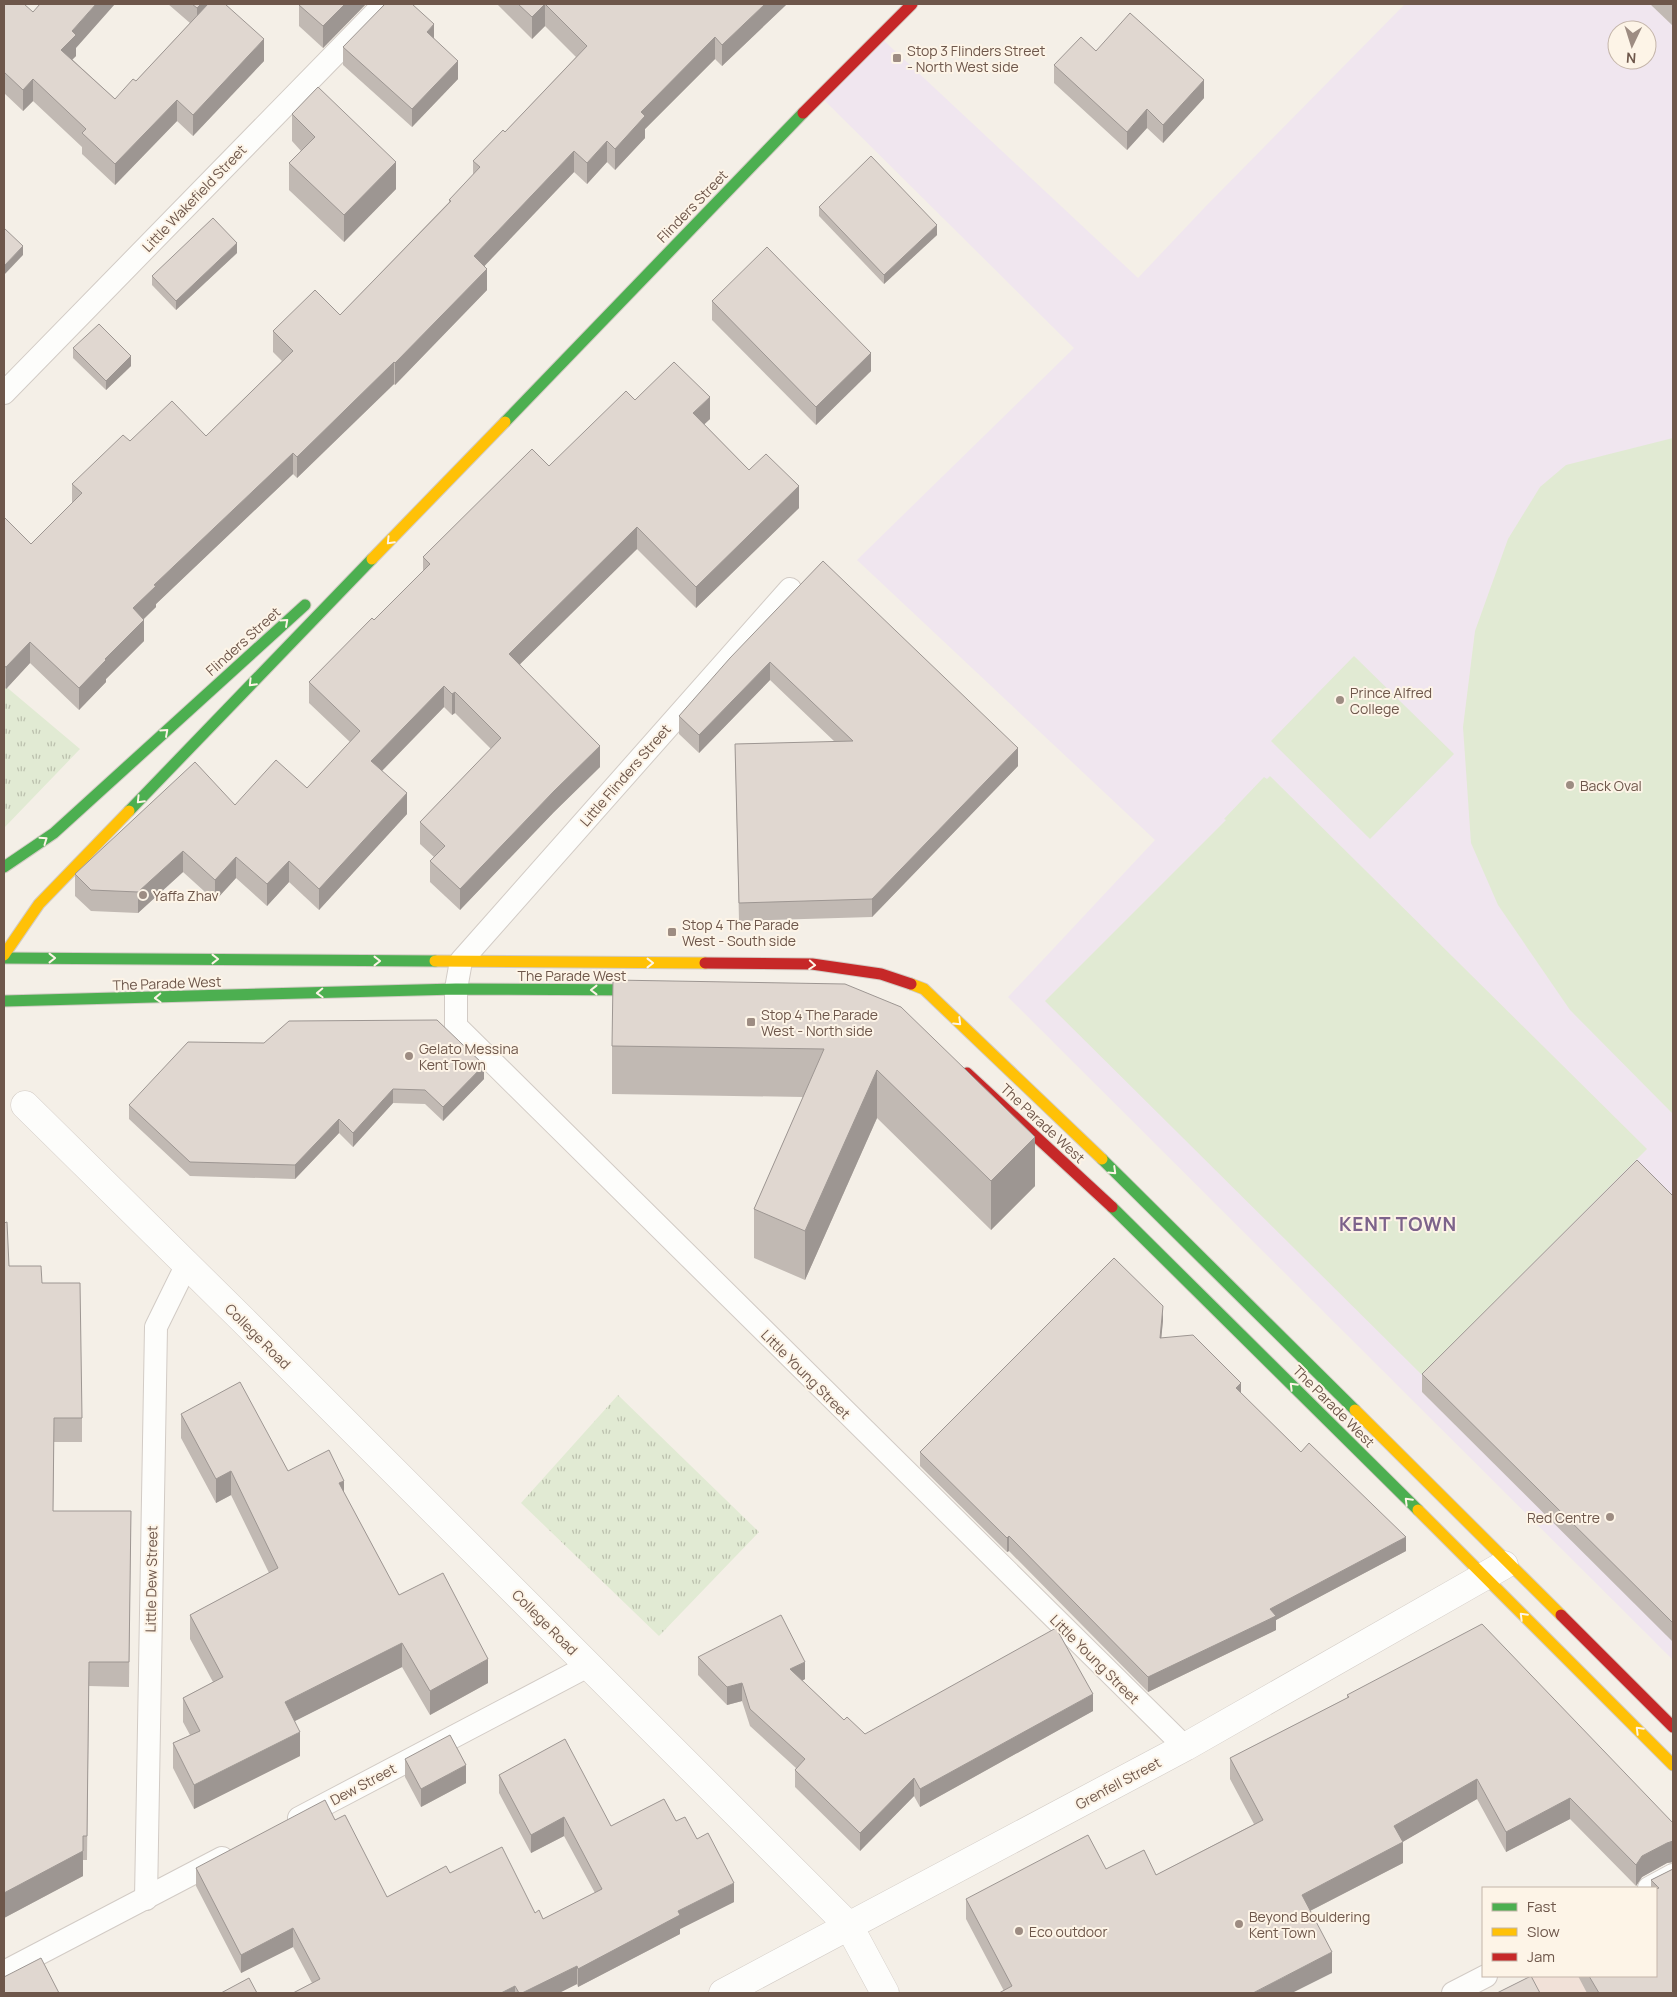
<svg xmlns="http://www.w3.org/2000/svg" width="1677" height="1997" viewBox="0 0 1677 1997" font-family="Manrope,sans-serif">
	<defs>
		<pattern id="grass-tufts" width="24" height="20" patternUnits="userSpaceOnUse" patternTransform="scale(1.25)"><rect width="24" height="20" fill="#e1ead3"/><path d="M3 7l-1-3M5 7V3M7 7l1-3M15 17l-1-3M17 17v-4M19 17l1-3" fill="none" stroke="#bbc0ad"/></pattern>
	</defs>
	<rect width="100%" height="100%" fill="#f4efe7"/>
	<path fill="#f1e1d8" d="M1531,1976H1656L1673,1993H1498Z"/>
	<path fill="#f0e6ef" fill-rule="evenodd" d="M1405,4H1673V1660L1008,997L1155,840L857,560L1074,348L820,96L879,36L1138,278L1206,206ZM1617,30H1647V60H1617Z"/>
	<g fill="url(#grass-tufts)">
		<path d="M4,685L80,749L4,828Z"/>
		<path d="M618,1395L759,1532L659,1636L521,1503Z"/>
	</g>
	<g fill="#e1ead3">
		<path d="M1673,438V1114L1570,1010L1498,905L1471,843L1463,727L1475,631L1508,539L1540,487L1566,465Z"/>
		<path d="M1354,656L1454,754L1370,839L1271,741Z"/>
		<path d="M1270,776L1647,1149L1422,1375L1045,1001L1226,820L1224,819L1264,777L1267,779Z"/>
	</g>
	<g fill="none" stroke-linecap="round" stroke-linejoin="round">
		<defs>
			<g id="lane">
				<path d="M4,393L384,4"/>
				<path d="M790,589L461,961L456,989V1026L1185,1747"/>
				<path d="M299,1818L588,1666"/>
				<path d="M1649,1888L1673,1875"/>
				<path d="M146,1899L156,1327L186,1266"/>
				<path d="M4,1972L222,1858"/>
				<path d="M1453,1993L1486,1976"/>
			</g>
			<g id="street">
				<path d="M25,1105L243,1320L849,1926L885,1993"/>
				<path d="M723,1993L1185,1747L1504,1565"/>
			</g>
			<g id="fast">
				<path d="M505,422L803,113"/>
				<path d="M129,811L372,559"/>
				<path d="M4,867L54,833L305,605"/>
				<path d="M4,958L435,961"/>
				<path d="M4,1001L456,989L649,990"/>
				<path d="M1102,1159L1355,1410"/>
				<path d="M1112,1207L1418,1510"/>
			</g>
			<g id="slow">
				<path d="M372,559L505,422"/>
				<path d="M4,955L39,904L129,811"/>
				<path d="M435,961L705,963"/>
				<path d="M911,984L924,989L1102,1159"/>
				<path d="M1355,1410L1561,1615"/>
				<path d="M1418,1510L1673,1765"/>
			</g>
			<g id="jam">
				<path d="M803,113L912,4"/>
				<path d="M705,963L812,964L881,974L911,984"/>
				<path d="M967,1073L1112,1207"/>
				<path d="M1561,1615L1673,1727"/>
			</g>
		</defs>
		<use href="#lane" stroke="#d2cbc5" stroke-width="24"/>
		<use href="#street" stroke="#d2cbc5" stroke-width="29"/>
		<use href="#fast" stroke="#d2cbc4" stroke-width="13"/>
		<use href="#slow" stroke="#d2cbc4" stroke-width="13"/>
		<use href="#jam" stroke="#d2cbc4" stroke-width="13"/>
		<use href="#lane" stroke="#fdfdfb" stroke-width="22"/>
		<use href="#street" stroke="#fdfdfb" stroke-width="28"/>
		<use href="#fast" stroke="#4caf50" stroke-width="11"/>
		<use href="#slow" stroke="#ffc107" stroke-width="11"/>
		<use href="#jam" stroke="#c62828" stroke-width="11"/>
	</g>
	<g fill="#c1b9b3">
		<path d="M4,4L33,12L76,48V56L72,59L115,99L136,81L190,23L168,4H225L264,61L193,136L177,121L115,185L82,154V147L33,101L23,111L4,93Z"/>
		<path d="M300,4H366L323,48L299,26V5Z"/>
		<path d="M497,4H787L722,66L715,59L645,129V138L615,170L607,162L587,184L574,172L484,266L487,290L395,385L394,384L297,478L293,474L156,604V607L144,619V641L106,679V682L79,710L30,663L6,689L4,687V517L31,544L72,503V484L130,441L206,436L282,361L273,352V331L340,315L449,202V200L473,175V161L505,132L576,57L545,26L532,39Z"/>
		<path d="M1650,4H1673V26Z"/>
		<path d="M434,38L458,79L412,127L343,65V47Z"/>
		<path d="M1096,51L1204,98L1163,143L1147,128L1127,150L1054,83V65Z"/>
		<path d="M292,114L396,189L344,242L289,190V163L301,151L292,141Z"/>
		<path d="M819,207L937,235L884,284L819,216Z"/>
		<path d="M237,253L176,310L152,285V276Z"/>
		<path d="M712,301L871,371L816,425L712,320Z"/>
		<path d="M73,348L131,366L106,390L73,358Z"/>
		<path d="M635,400L710,419L704,424L749,470L799,508L696,608L637,549L520,664L600,767L554,812L460,910L430,882V861L434,857L420,844V822L491,749L455,713L452,715L444,707L382,771L407,814L319,910L289,882L267,906L236,878L215,901L183,872L138,913L91,911L75,896V874L235,805L307,788L350,742L309,703V682L374,620L423,572V557L549,466Z"/>
		<path d="M823,561L1018,766L872,917L739,921L735,744L835,742L770,680L699,753L679,734V716Z"/>
		<path d="M845,984L1035,1186L991,1230L877,1118L805,1280L754,1258V1209L803,1097L612,1094V1046Z"/>
		<path d="M484,1079L443,1121L425,1104L393,1103L353,1147L339,1133L295,1179L190,1176L129,1119V1105Z"/>
		<path d="M1673,1196V1642L1422,1392V1374Z"/>
		<path d="M4,1223L9,1266L42,1283L82,1418V1442H54L53,1511H131L129,1687L89,1686L87,1860H83V1876L4,1918Z"/>
		<path d="M1163,1320L1161,1338L1241,1393L1301,1452L1406,1551L1276,1620V1630L1148,1692L1009,1551L1007,1552L920,1466V1452Z"/>
		<path d="M181,1414L288,1471L344,1493L399,1595L488,1683L430,1715L402,1667L295,1721L300,1756L194,1809L173,1768V1743L190,1735L183,1722V1698L213,1682L190,1639V1615L269,1573L231,1495L216,1503L181,1438Z"/>
		<path d="M698,1657L805,1679L802,1681L844,1720L865,1734L1093,1711L920,1807L914,1796L860,1851L795,1787V1770L796,1768L750,1726L742,1701L727,1705L698,1675Z"/>
		<path d="M1347,1695L1673,1823V1862L1667,1863L1642,1877L1636,1886L1570,1819L1506,1852L1477,1799L1402,1842L1403,1863L1310,1911L1332,1973L1004,1991L966,1919V1899L1106,1869L1156,1875L1254,1824L1230,1779V1758L1347,1698Z"/>
		<path d="M405,1759L466,1783L421,1807L405,1777Z"/>
		<path d="M499,1775L611,1826L676,1821L697,1839L734,1902L680,1929V1934L578,1987L577,1984L559,1993H293L312,1983L293,1947L241,1973L196,1886V1868L335,1820L387,1897L450,1873L535,1913L543,1919L595,1893L564,1836L531,1853L499,1793Z"/>
		<path d="M1673,1869V1993H1587L1578,1976H1656V1888H1651V1880Z"/>
	</g>
	<g fill="#9d9692">
		<path d="M96,4H115L76,48V56L61,71V50L72,31Z"/>
		<path d="M201,4H219L197,30V8Z"/>
		<path d="M345,4H366L323,48V26Z"/>
		<path d="M545,4V26L532,39V17Z"/>
		<path d="M765,4H787L722,66V45Z"/>
		<path d="M434,24V43L427,32Z"/>
		<path d="M715,37V59L645,129V138L615,170V149L641,112Z"/>
		<path d="M264,39V61L193,136V115Z"/>
		<path d="M458,61V79L412,127V109Z"/>
		<path d="M33,79V101L23,111V90Z"/>
		<path d="M1204,80V98L1163,143V125Z"/>
		<path d="M177,100V121L115,185V164Z"/>
		<path d="M1147,109V128L1127,150V132Z"/>
		<path d="M607,141V162L587,184V163Z"/>
		<path d="M574,151V172L474,277V256Z"/>
		<path d="M396,162V189L344,242V215Z"/>
		<path d="M937,225V235L884,284V275Z"/>
		<path d="M237,243V253L176,310V301Z"/>
		<path d="M23,246V255L4,275V266Z"/>
		<path d="M487,269V290L395,385V363Z"/>
		<path d="M871,353V371L816,425V407Z"/>
		<path d="M131,356V366L106,390V381Z"/>
		<path d="M394,362V384L297,478V457Z"/>
		<path d="M710,397V419L693,435V413Z"/>
		<path d="M293,453V474L156,604V607L133,629V608L154,585Z"/>
		<path d="M799,486V508L696,608V587Z"/>
		<path d="M637,527V549L509,675V654Z"/>
		<path d="M144,620V641L106,679V682L79,710V688L105,659Z"/>
		<path d="M30,642V663L6,689V667Z"/>
		<path d="M770,662V680L699,753V735Z"/>
		<path d="M444,686V707L371,782V761Z"/>
		<path d="M455,692V713L452,715V694Z"/>
		<path d="M600,746V767L554,812L460,910V889L554,791Z"/>
		<path d="M1018,748V766L872,917V899Z"/>
		<path d="M407,793V814L319,910V889Z"/>
		<path d="M183,851V872L138,913V892Z"/>
		<path d="M236,857V878L215,901V880Z"/>
		<path d="M289,861V882L267,906V884Z"/>
		<path d="M484,1065V1079L443,1121V1107Z"/>
		<path d="M877,1070V1118L805,1280V1231Z"/>
		<path d="M393,1089V1103L353,1147V1133Z"/>
		<path d="M339,1119V1133L295,1179V1165Z"/>
		<path d="M1035,1137V1186L991,1230V1181Z"/>
		<path d="M1163,1306V1320L1160,1352V1338Z"/>
		<path d="M1241,1383V1398L1236,1388Z"/>
		<path d="M231,1471V1495L216,1503V1479Z"/>
		<path d="M344,1481V1505L339,1483Z"/>
		<path d="M1009,1536V1551L1007,1552V1538Z"/>
		<path d="M1406,1537V1551L1276,1620V1630L1148,1692V1677L1270,1609Z"/>
		<path d="M402,1643V1667L285,1726V1702Z"/>
		<path d="M488,1659V1683L430,1715V1691Z"/>
		<path d="M805,1662V1679L790,1687V1669Z"/>
		<path d="M742,1683V1701L727,1705V1687Z"/>
		<path d="M1093,1694V1711L920,1807V1789Z"/>
		<path d="M300,1732V1756L194,1809V1785Z"/>
		<path d="M466,1765V1783L421,1807V1789Z"/>
		<path d="M914,1778V1796L860,1851V1833Z"/>
		<path d="M1477,1779V1799L1394,1847V1826Z"/>
		<path d="M1570,1798V1819L1506,1852V1832Z"/>
		<path d="M564,1817V1836L531,1853V1835Z"/>
		<path d="M1673,1841V1862L1667,1863L1642,1877L1636,1886V1865L1642,1856L1667,1843Z"/>
		<path d="M1403,1842V1863L1302,1915V1895Z"/>
		<path d="M83,1851V1876L4,1918V1893Z"/>
		<path d="M734,1883V1902L680,1929V1934L578,1987V1969L678,1911Z"/>
		<path d="M293,1928V1947L241,1973V1955Z"/>
		<path d="M1332,1952V1973L1292,1993H1253Z"/>
		<path d="M577,1966V1984L559,1993H522Z"/>
		<path d="M515,1986V1993H501Z"/>
	</g>
	<g fill="#e0d7d0" stroke="#9d9692">
		<path d="M4,4H24L33,12L40,4H96L72,31L76,35L61,50L115,99L133,79L136,81L208,4H225L264,39L193,115L177,100L115,164L82,133L86,129L33,79L23,90L4,72Z"/>
		<path d="M192,4H201L197,8Z"/>
		<path d="M300,4H345L323,26L299,5Z"/>
		<path d="M385,4H412L434,24L427,32L458,61L412,109L343,47Z"/>
		<path d="M518,4H765L722,45L715,37L641,112L645,116L615,149L607,141L587,163L574,151L474,256L487,269L395,363L394,362L297,457L293,453L154,585L156,586L133,608L144,620L105,659L106,660L79,688L30,642L6,667L4,666V517L31,544L82,493L72,484L123,435L130,441L172,401L206,436L293,351L273,331L315,290L340,315L451,201L449,200L480,167L473,161L503,130L505,132L587,46L545,4L532,17Z"/>
		<path d="M1130,13L1204,80L1163,125L1147,109L1127,132L1054,65L1081,37L1096,51Z"/>
		<path d="M318,87L396,162L344,215L289,163L315,137L292,114Z"/>
		<path d="M871,156L937,225L884,275L819,207Z"/>
		<path d="M213,218L237,243L176,301L152,276Z"/>
		<path d="M4,228L23,246L4,266Z"/>
		<path d="M767,247L871,353L816,407L712,301Z"/>
		<path d="M99,324L131,356L106,381L73,348Z"/>
		<path d="M674,362L710,397L693,413L749,470L766,454L799,486L696,587L637,527L509,654L600,746L554,791L460,889L430,861L445,846L420,822L501,738L455,692L452,694L444,686L371,761L407,793L319,889L289,861L267,884L236,857L215,880L183,851L138,892L91,890L75,874L195,762L235,805L276,760L307,788L360,731L309,682L372,618L374,620L430,564L423,557L532,449L549,466L626,391L635,400Z"/>
		<path d="M823,561L1018,748L872,899L739,903L735,744L853,741L770,662L699,735L679,716L730,658Z"/>
		<path d="M613,980L845,984L901,1007L1035,1137L991,1181L877,1070L805,1231L754,1209L824,1049L612,1046Z"/>
		<path d="M437,1020L484,1065L443,1107L425,1090L393,1089L353,1133L339,1119L295,1165L190,1162L129,1105L188,1042L264,1043L289,1021Z"/>
		<path d="M1637,1160L1673,1196V1623L1422,1374Z"/>
		<path d="M7,1222L9,1266H41L42,1283H80L82,1418H54L53,1511H131L129,1662H89L87,1836H83V1851L4,1893V1223Z"/>
		<path d="M1114,1258L1163,1306L1160,1338L1193,1335L1241,1383L1236,1388L1301,1452L1309,1443L1406,1537L1270,1609L1276,1616L1148,1677L1009,1536L1007,1538L920,1452Z"/>
		<path d="M240,1382L288,1471L329,1450L344,1481L339,1483L399,1595L443,1573L488,1659L430,1691L402,1643L285,1702L300,1732L194,1785L173,1743L200,1731L183,1698L223,1677L190,1615L278,1568L231,1471L216,1479L181,1414Z"/>
		<path d="M781,1615L805,1662L790,1669L844,1720L847,1717L865,1734L1056,1628L1093,1694L920,1789L914,1778L860,1833L795,1770L805,1759L750,1709L742,1683L727,1687L698,1657Z"/>
		<path d="M1482,1624L1673,1823V1841L1667,1843L1642,1856L1636,1865L1570,1798L1506,1832L1477,1779L1394,1826L1403,1842L1302,1895L1332,1952L1253,1993H999L1012,1986L966,1899L1088,1835L1106,1869L1144,1850L1156,1875L1263,1820L1230,1758L1349,1697L1347,1695Z"/>
		<path d="M450,1735L466,1765L421,1789L405,1759Z"/>
		<path d="M565,1739L611,1826L664,1799L676,1821L685,1817L697,1839L708,1833L734,1883L678,1911L680,1915L578,1969L577,1966L522,1993H519L515,1986L501,1993H293L320,1979L293,1928L241,1955L196,1868L325,1800L335,1820L345,1815L387,1897L446,1866L450,1873L502,1847L535,1913L539,1910L543,1919L602,1889L564,1817L531,1835L499,1775Z"/>
		<path d="M1673,1869V1993H1599L1589,1976H1656V1889L1659,1888L1651,1880Z"/>
		<path d="M41,1958L59,1993H4V1977Z"/>
		<path d="M1531,1976L1540,1993H1497Z"/>
		<path d="M249,1978L257,1993H221Z"/>
	</g>
	<defs><path id="oneway-chevron" d="M-2-3.5L2.5 0L-2 3.5" fill="none" stroke-width="1.6" stroke-linecap="round" stroke-linejoin="round" transform="scale(1.25)"/></defs>
	<g stroke="#fdf4e7">
		<use href="#oneway-chevron" transform="translate(390 541) rotate(134)"/>
		<use href="#oneway-chevron" transform="translate(285 622) rotate(-42)"/>
		<use href="#oneway-chevron" transform="translate(252 683) rotate(134)"/>
		<use href="#oneway-chevron" transform="translate(165 732) rotate(-42)"/>
		<use href="#oneway-chevron" transform="translate(140 800) rotate(134)"/>
		<use href="#oneway-chevron" transform="translate(44 840) rotate(-35)"/>
		<use href="#oneway-chevron" transform="translate(52 958)"/>
		<use href="#oneway-chevron" transform="translate(215 959)"/>
		<use href="#oneway-chevron" transform="translate(377 961)"/>
		<use href="#oneway-chevron" transform="translate(650 963)"/>
		<use href="#oneway-chevron" transform="translate(812 965) rotate(4)"/>
		<use href="#oneway-chevron" transform="translate(594 990) rotate(-180)"/>
		<use href="#oneway-chevron" transform="translate(320 993) rotate(178)"/>
		<use href="#oneway-chevron" transform="translate(158 998) rotate(178)"/>
		<use href="#oneway-chevron" transform="translate(958 1022) rotate(44)"/>
		<use href="#oneway-chevron" transform="translate(1113 1171) rotate(44)"/>
		<use href="#oneway-chevron" transform="translate(1293 1386) rotate(-135)"/>
		<use href="#oneway-chevron" transform="translate(1408 1501) rotate(-135)"/>
		<use href="#oneway-chevron" transform="translate(1523 1616) rotate(-135)"/>
		<use href="#oneway-chevron" transform="translate(1639 1730) rotate(-135)"/>
	</g>
	<g fill="#9d8c82" stroke="#fdf4e7" stroke-width="2">
		<rect x="892" y="53" width="10" height="10" rx="2.5"/>
		<circle cx="1340" cy="700" r="5"/>
		<circle cx="1570" cy="785" r="5"/>
		<circle cx="143" cy="895" r="5"/>
		<rect x="667" y="927" width="10" height="10" rx="2.5"/>
		<rect x="746" y="1017" width="10" height="10" rx="2.5"/>
		<circle cx="409" cy="1056" r="5"/>
		<circle cx="1610" cy="1517" r="5"/>
		<circle cx="1239" cy="1924" r="5"/>
		<circle cx="1019" cy="1931" r="5"/>
	</g>
	<g text-anchor="middle" dominant-baseline="central" stroke-width="4" stroke-linejoin="round" paint-order="stroke">
		<g font-size="14" fill="#6e574b" stroke="#fdf4e7" text-anchor="start">
			<text x="907" y="50">Stop 3 Flinders Street<tspan x="907" dy="16">- North West side</tspan></text>
			<text x="1350" y="692">Prince Alfred<tspan x="1350" dy="16">College</tspan></text>
			<text x="1580" y="785">Back Oval</text>
			<text x="153" y="895">Yaffa Zhav</text>
			<text x="682" y="924">Stop 4 The Parade<tspan x="682" dy="16">West - South side</tspan></text>
			<text x="761" y="1014">Stop 4 The Parade<tspan x="761" dy="16">West - North side</tspan></text>
			<text x="419" y="1048">Gelato Messina<tspan x="419" dy="16">Kent Town</tspan></text>
			<text x="1600" y="1517" text-anchor="end">Red Centre</text>
			<text x="1249" y="1916">Beyond Bouldering<tspan x="1249" dy="16">Kent Town</tspan></text>
			<text x="1029" y="1931">Eco outdoor</text>
		</g>
		<g font-size="14" fill="#6e574b" stroke="#fdf4e7">
			<text transform="translate(194 198) rotate(-46)">Little Wakefield Street</text>
			<text transform="translate(692 206) rotate(-46)">Flinders Street</text>
			<text transform="translate(243 641) rotate(-42)">Flinders Street</text>
			<text transform="translate(625 775) rotate(-49)">Little Flinders Street</text>
			<text x="572" y="975">The Parade West</text>
			<text transform="translate(167 983) rotate(-2)">The Parade West</text>
			<text transform="translate(1043 1123) rotate(43)">The Parade West</text>
			<text transform="translate(258 1336) rotate(45)">College Road</text>
			<text transform="translate(806 1374) rotate(45)">Little Young Street</text>
			<text transform="translate(1334 1406) rotate(45)">The Parade West</text>
			<text transform="translate(151 1579) rotate(-89)">Little Dew Street</text>
			<text transform="translate(545 1622) rotate(45)">College Road</text>
			<text transform="translate(1095 1659) rotate(45)">Little Young Street</text>
			<text transform="translate(1118 1783) rotate(-28)">Grenfell Street</text>
			<text transform="translate(363 1784) rotate(-28)">Dew Street</text>
		</g>
		<g font-size="19" font-weight="bold" letter-spacing="1" fill="#7c638b" stroke="#fdf4e7">
			<text x="1398" y="1224">KENT TOWN</text>
		</g>
	</g>
	<rect width="1677" height="1997" fill="none" stroke="#6e574b" stroke-width="10"/>
	<rect x="1482" y="1887" width="175" height="90" fill="#fdf4e7" stroke="#c4b5a9"/>
	<rect x="1492" y="1903" width="25" height="8" fill="#4caf50" stroke="#c4b5a9"/>
	<text x="1527" y="1912" font-size="15" fill="#6e574b">Fast</text>
	<rect x="1492" y="1928" width="25" height="8" fill="#ffc107" stroke="#c4b5a9"/>
	<text x="1527" y="1937" font-size="15" fill="#6e574b">Slow</text>
	<rect x="1492" y="1953" width="25" height="8" fill="#c62828" stroke="#c4b5a9"/>
	<text x="1527" y="1962" font-size="15" fill="#6e574b">Jam</text>
	<g transform="translate(1632 45) rotate(184)"><circle r="24" fill="#fdf4e7" stroke="#c4b5a9"/>
	<path d="M0-4L9 19L0 12L-9 19Z" fill="#9d8c82"/>
	<text y="-8" font-size="14" font-weight="bold" text-anchor="middle" fill="#6e574b">N</text>
	</g>
</svg>
